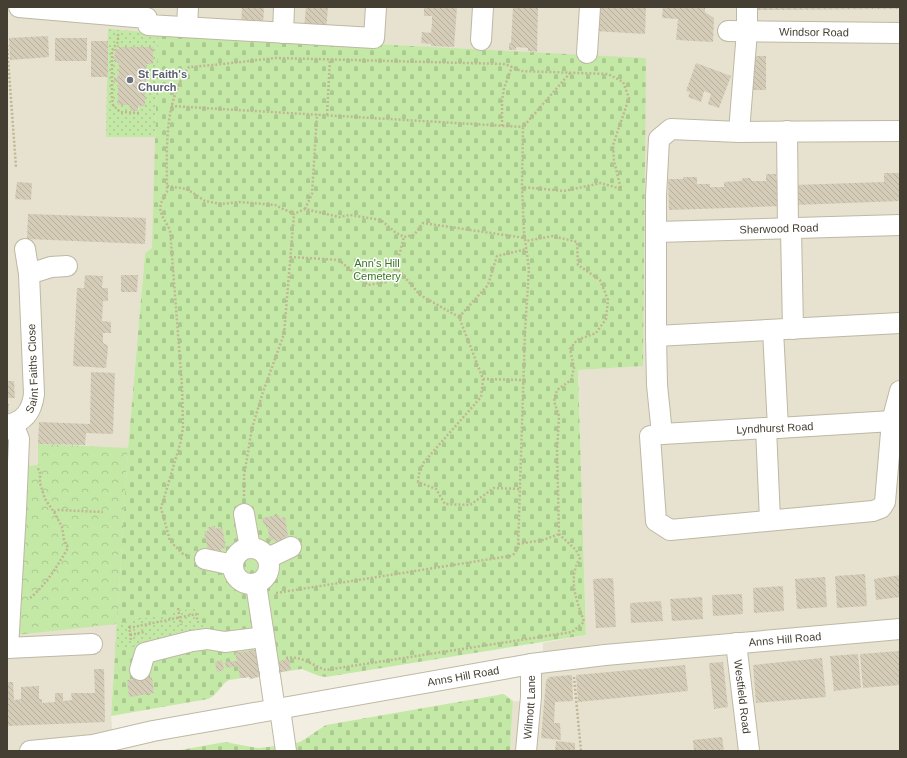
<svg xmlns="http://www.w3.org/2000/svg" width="907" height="758" viewBox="0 0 907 758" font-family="Helvetica,sans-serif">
	<defs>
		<pattern id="forest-crowns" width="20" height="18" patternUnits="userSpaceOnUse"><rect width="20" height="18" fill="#c4e9a7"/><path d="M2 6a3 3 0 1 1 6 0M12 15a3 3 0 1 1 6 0" fill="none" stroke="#aac990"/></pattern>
		<pattern id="cemetery-stones" width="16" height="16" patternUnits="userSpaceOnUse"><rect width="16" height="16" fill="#c4e9a7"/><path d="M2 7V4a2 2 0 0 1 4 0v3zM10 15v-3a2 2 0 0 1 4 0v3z" fill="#aac990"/></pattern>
		<pattern id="garden-dots" width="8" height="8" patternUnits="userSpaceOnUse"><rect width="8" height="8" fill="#c4e9a7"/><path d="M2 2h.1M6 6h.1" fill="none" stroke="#aac990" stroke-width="1.8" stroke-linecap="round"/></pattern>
		<pattern id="building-back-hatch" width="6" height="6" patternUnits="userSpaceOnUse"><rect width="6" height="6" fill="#d4ccb7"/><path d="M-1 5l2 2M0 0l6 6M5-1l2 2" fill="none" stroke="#b7b09e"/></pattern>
	</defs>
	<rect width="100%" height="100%" fill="#f2efe2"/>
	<path fill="#e6e2cf" d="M7,7H900V751H510L513,701L541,702L543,643L586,635L578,370L643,365L152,248L145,253L128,448L111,716L114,751H7Z"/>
	<path fill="url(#forest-crowns)" d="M38,444L128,448L117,624L16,635L22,466L38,465Z"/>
	<g fill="url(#cemetery-stones)">
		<path d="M158,33L646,58L643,366L578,370L586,635L326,677L319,676L302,669L229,680C220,685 218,695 208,699L111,716L128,448L145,253L152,248Z"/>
		<path d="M504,694L513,701L510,751H175L225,742L258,748L285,745L300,742L326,725Z"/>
	</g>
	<g fill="url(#garden-dots)" fill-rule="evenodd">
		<path d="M108,29L158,33L155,137H106ZM119,47H153V64H146L138,111H130V105H118V82L114,77L118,78L119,62H114L115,49H119Z"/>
		<path d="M199,607L204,632L115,650L117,624Z"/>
	</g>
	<g fill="url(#building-back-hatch)">
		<path d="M242,7H264L263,27L241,25Z"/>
		<path d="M306,7H328L326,32L304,30Z"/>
		<path d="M424,7H457L454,47L431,46V44L421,43L422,32L431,33L432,23V16H424Z"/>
		<path d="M513,7H538L537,52L528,51V48L516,47V50H509V43H511Z"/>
		<path d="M596,7H646L645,34L595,31Z"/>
		<path d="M663,7H705V12L714,18L713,42L676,40L678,19L662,18Z"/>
		<path d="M755,7H900V9L755,10Z"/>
		<path d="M48,36L49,57L10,60L9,38Z"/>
		<rect x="55" y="38" width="32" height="23"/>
		<rect x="91" y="41" width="17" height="36"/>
		<path d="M118,47H153V64H146L145,106H138V111H130V105H118V82H114V77L118,78L119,62H114L115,49H119Z"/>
		<path d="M750,56H766V90H751Z"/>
		<path d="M696,63L731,76L719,108L708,104L711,94L704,91L701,102L688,97L690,92L686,91Z"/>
		<path d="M884,173H899L900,201L795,205L794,185L884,182Z"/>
		<path d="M766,174H776V179H783L784,206L669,210L668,179H683V177H697V184H710V187H724V182L741,181L743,178H750L752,181H766Z"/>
		<path d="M17,182L32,183L31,200L15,199Z"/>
		<path d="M28,214L146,218L145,244L27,239Z"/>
		<path d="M85,275L103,276L102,288H108V301H103L102,321L111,322V333H103V343L107,345L108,348L106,368L73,366L77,288H84Z"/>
		<path d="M121,275H138L137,292H121Z"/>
		<path d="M91,372L115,373L113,434L86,433L85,445L38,444L39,422L90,424Z"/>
		<path d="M7,381H14L15,398H7Z"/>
		<path d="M7,404H9L8,416H7Z"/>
		<path d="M279,515L280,518L285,517L288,536L284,537L285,543L276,544L275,539L270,541L267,525H264L262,518Z"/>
		<path d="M215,526V529L222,527L226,548L220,549L222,554L214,555L213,549L208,550L204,531H209L208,527Z"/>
		<path d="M865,574L867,606L837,608L835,576Z"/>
		<path d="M900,575V597L876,600L874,579Z"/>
		<path d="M825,577L827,607L797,609L795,579Z"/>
		<path d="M613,578L616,627L596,628L593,579Z"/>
		<path d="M783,586L784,611L754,613L753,588Z"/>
		<path d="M742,594L743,614L713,616L712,595Z"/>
		<path d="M702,597L703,619L672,621L670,599Z"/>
		<path d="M661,601L663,621L631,623L630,603Z"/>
		<path d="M255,650L256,653L262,652L274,662L289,659L291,670L250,679L249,677L240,678L238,666L226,668L225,662L237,661L235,653Z"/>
		<path d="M900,651V685L863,688L860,654Z"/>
		<path d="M858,654L861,688L834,691L830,656Z"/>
		<path d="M822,658L826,697L756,703L753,665Z"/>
		<path d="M222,660L224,670L217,672L215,662Z"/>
		<path d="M723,662L728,707L714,709L709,663Z"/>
		<path d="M685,665L688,691L578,702L576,675Z"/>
		<path d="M94,669H104L105,722L7,726V682H13L14,700L21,699V687L39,686V699H42V703L55,702V693H63V701L72,700L71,693H95Z"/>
		<path d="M572,675L573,701L555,702L554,723H560L561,740L541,738L546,681L549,677Z"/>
		<path d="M152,677L154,693L129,697L127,680Z"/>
		<path d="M722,737L724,751H694L693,740Z"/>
		<path d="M556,741L575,743V751H555Z"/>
	</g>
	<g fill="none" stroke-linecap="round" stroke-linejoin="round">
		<defs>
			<g id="minor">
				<path d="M19,7L147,18L148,25L374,38L376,7"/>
				<path d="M187,27L188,7"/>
				<path id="s1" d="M728,31L900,33"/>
				<path d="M283,33L284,7"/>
				<path d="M481,40L483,7"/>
				<path d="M587,53L590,7"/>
				<path d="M787,131L788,229"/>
				<path d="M739,132L747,31V7"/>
				<path d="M791,229L793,329"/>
				<path id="s2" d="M657,232L900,225"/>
				<path d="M29,274L51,267L67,266"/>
				<path d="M773,330L778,428"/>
				<path d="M656,336L900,323"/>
				<path id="s3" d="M900,391L892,421L885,502L881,508L873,511L670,530L656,521L650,436L662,434L766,428H778L892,421H900"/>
				<path id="s4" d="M7,425C24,422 32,411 34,394L29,274L25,249"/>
				<path d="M766,428L770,520"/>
				<path d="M662,434L657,385L656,336V196L659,139L671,129L739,132L900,131"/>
				<path d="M244,514L250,548"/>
				<circle cx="251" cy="566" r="18"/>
				<path d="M268,558L291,547"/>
				<path d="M205,559L233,565"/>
				<path d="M256,584L269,669"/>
				<path id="s5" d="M736,643L749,751"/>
				<path d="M7,648L92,644"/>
				<path d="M8,648L16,511L19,439L13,424"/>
				<path d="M140,670L145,653L192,641L207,639L225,642L264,637"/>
				<path d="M270,676L275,710"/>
				<path d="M280,709L286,751"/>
				<path id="s6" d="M30,751L93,745L153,731L531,664L605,655L900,629"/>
				<path id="s7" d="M526,751L531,697V664"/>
			</g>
		</defs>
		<use href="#minor" stroke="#beb8a4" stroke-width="22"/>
		<g stroke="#c0b694" stroke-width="2.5" stroke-dasharray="2 2" stroke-linecap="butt">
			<path d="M118,34V42L112,50V98L113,105L120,112L139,113"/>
			<path d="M7,45L16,167"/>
			<path d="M171,106L523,127"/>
			<path d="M327,115L330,59"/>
			<path d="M502,126V101L504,88L512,67"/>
			<path d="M167,186L187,189L205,201L221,204L240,202L275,205L294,214L305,209L339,217L350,215L381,220L395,232L404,237L414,235L423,223L525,238"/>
			<path d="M305,209L312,194L317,114"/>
			<path d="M290,257L339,260L368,285L387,282L396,267L404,237"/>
			<path d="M396,267L420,295L459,317L483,379L481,397L424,462L419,474L418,482L436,489L445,504L470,505L494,488L520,489"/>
			<path d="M459,317L488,285L497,256L527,249"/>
			<path d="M483,379L523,380"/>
			<path d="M244,496V476L252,428L263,392L284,334L294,214"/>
			<path d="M54,512L58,510L103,512"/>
			<path d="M518,544L543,540L559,534"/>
			<path d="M187,555H184L170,541L161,508L181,441L183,427L182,386L170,230C161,213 155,210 167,192C167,150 163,103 189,67C218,65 247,61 276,58L505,64L521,71L608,74L623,82L629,98L613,145L614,161L621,189L601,183L564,191L522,187"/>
			<path d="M276,593L510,556L514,554L518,548L525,331L529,269L524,232L522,187L523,127L570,73"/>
			<path d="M30,598C47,584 57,566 68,548L64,540L62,527L54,512L45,499L40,483V472L37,467"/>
			<path d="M178,608L181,625"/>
			<path d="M129,626L131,641"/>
			<path d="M129,628L196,614L198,622"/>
			<path d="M130,635L144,632"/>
			<path d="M286,658C301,655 313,666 326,670L572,632L584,622C577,600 567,580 580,558L576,550L559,534L557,451L559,416L554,401L557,390L571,380L574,368L570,349L577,340L596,333L606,319L608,300L600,280L578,265L577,242L553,236L526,241"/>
			<path d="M574,677L581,751"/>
		</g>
		<use href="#minor" stroke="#fff" stroke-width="20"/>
	</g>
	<circle fill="#6b7280" stroke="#fff" stroke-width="1.5" cx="130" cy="80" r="4"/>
	<g text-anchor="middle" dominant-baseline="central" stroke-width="3" stroke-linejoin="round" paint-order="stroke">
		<g font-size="11" fill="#443f32" stroke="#fff">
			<text stroke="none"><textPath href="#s1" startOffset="86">Windsor Road</textPath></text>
			<text stroke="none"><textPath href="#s2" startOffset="122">Sherwood Road</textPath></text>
			<text stroke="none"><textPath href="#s4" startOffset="70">Saint Faiths Close</textPath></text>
			<text stroke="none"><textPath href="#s3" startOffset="559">Lyndhurst Road</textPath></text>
			<text stroke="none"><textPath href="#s6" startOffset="764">Anns Hill Road</textPath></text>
			<text stroke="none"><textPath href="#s6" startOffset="440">Anns Hill Road</textPath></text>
			<text stroke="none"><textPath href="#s5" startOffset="54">Westfield Road</textPath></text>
			<text stroke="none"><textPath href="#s7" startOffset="44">Wilmott Lane</textPath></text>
		</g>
		<g font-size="11" font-weight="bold" fill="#5b616d" stroke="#fff" text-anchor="start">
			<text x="138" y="74">St Faith's<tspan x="138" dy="13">Church</tspan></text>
		</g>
		<g font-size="11" fill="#397723" stroke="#fff">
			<text x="377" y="263">Ann's Hill<tspan x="377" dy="13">Cemetery</tspan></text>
		</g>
	</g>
	<rect width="907" height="758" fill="none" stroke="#443f32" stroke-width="16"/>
</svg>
